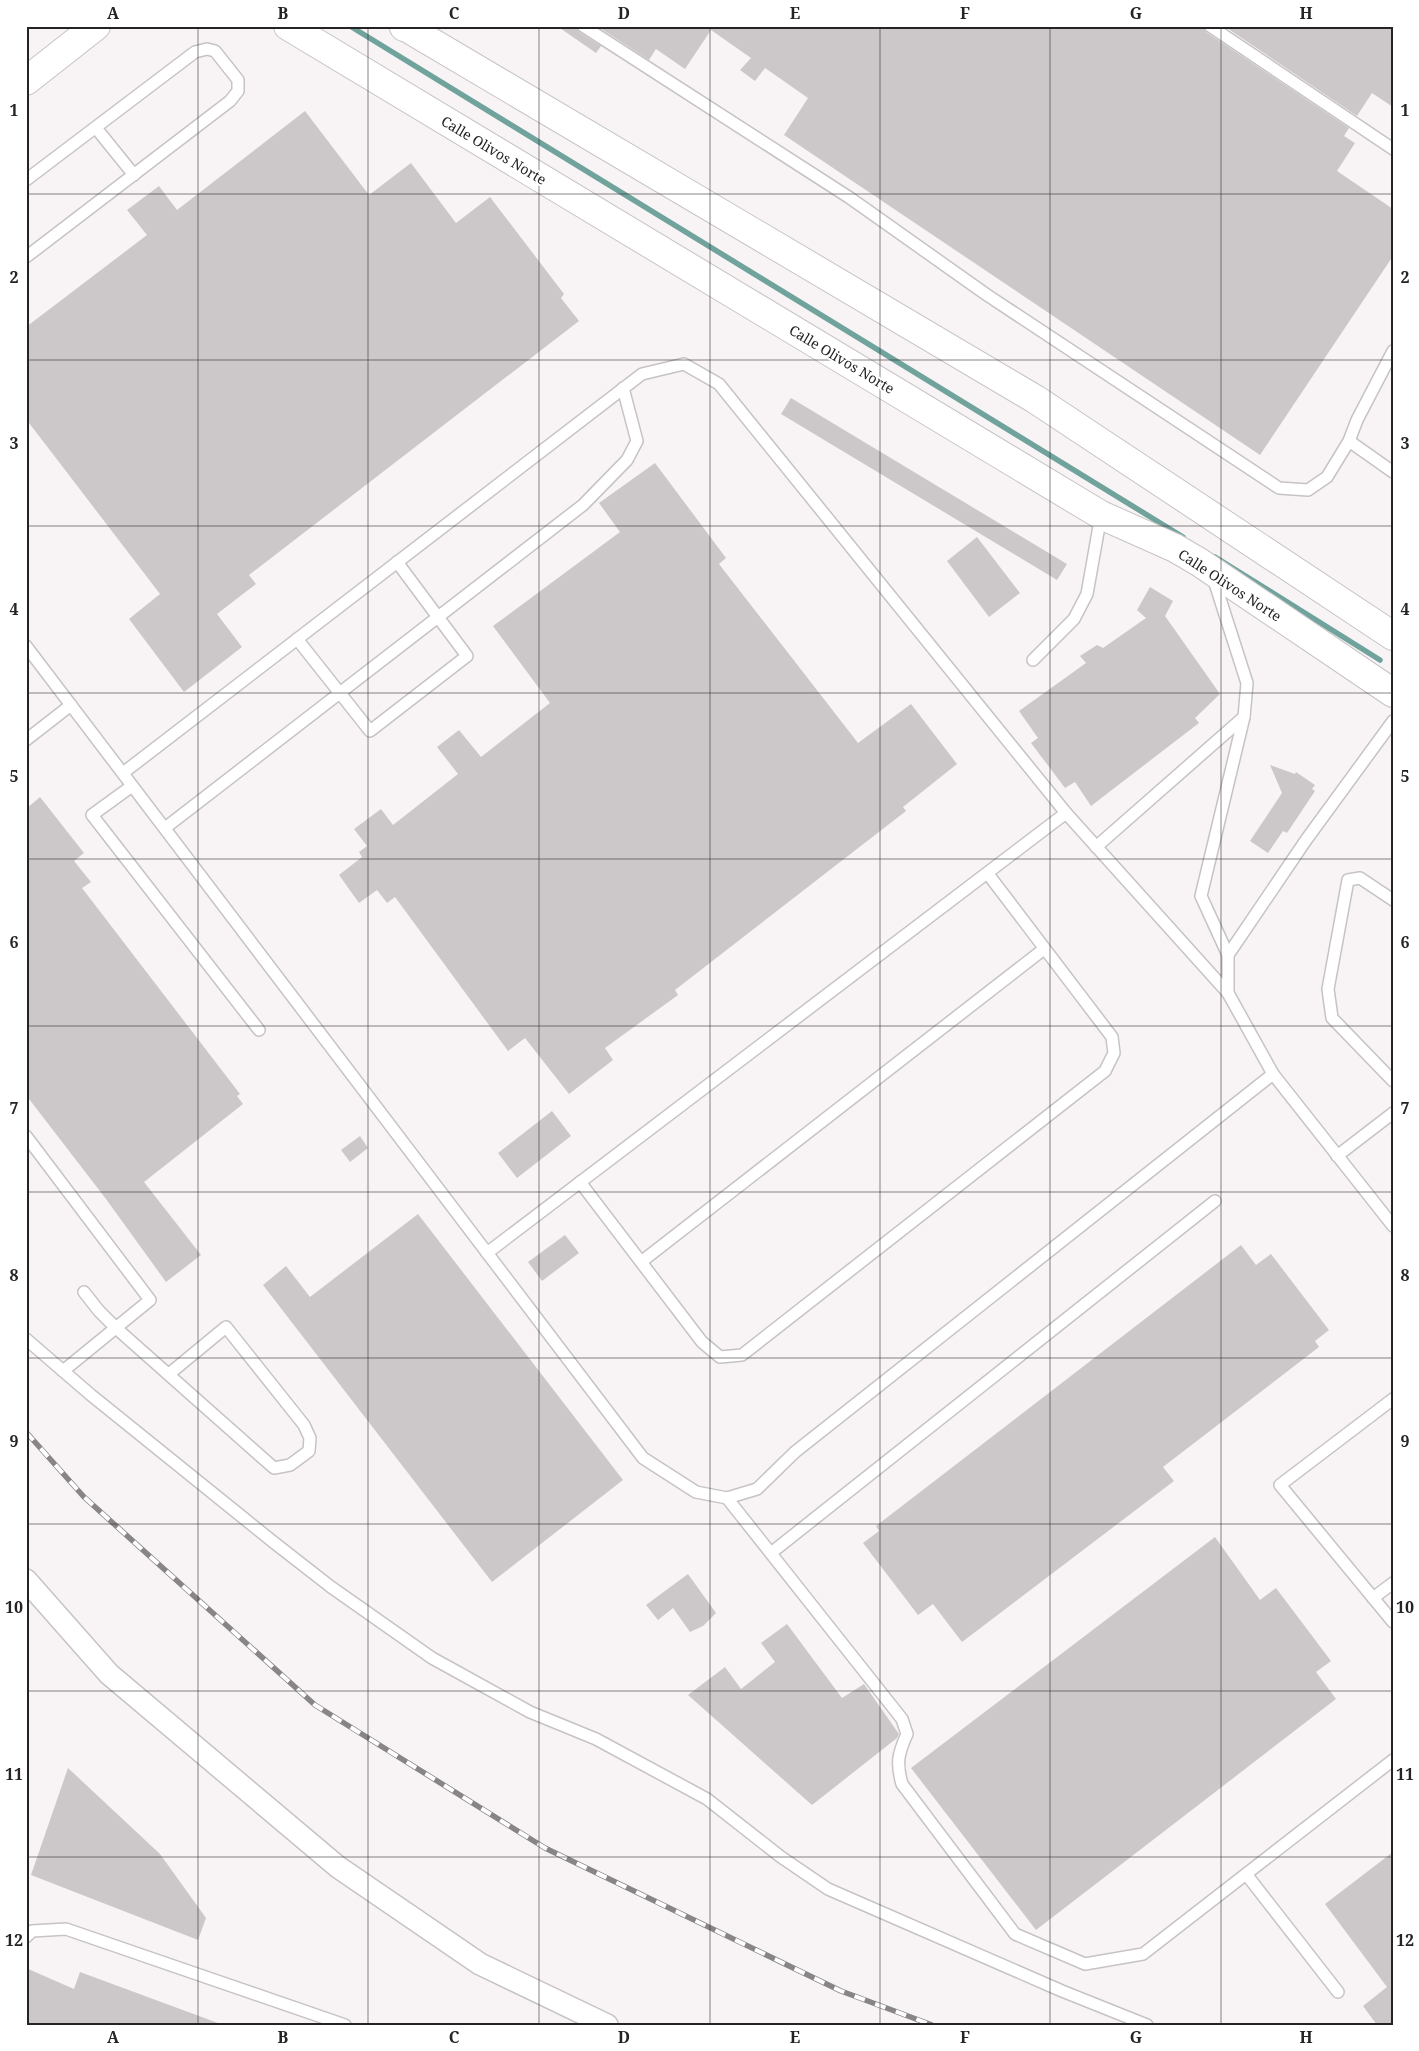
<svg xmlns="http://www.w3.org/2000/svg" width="1419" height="2051" viewBox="0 0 1419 2051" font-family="'Noto Serif',serif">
	<rect width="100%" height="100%" fill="#f8f4f6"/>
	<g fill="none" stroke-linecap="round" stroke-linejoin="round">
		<g stroke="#71a39d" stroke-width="5.5">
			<path d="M350,26L1183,537"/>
			<path d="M1215,557L1380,660"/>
		</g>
	</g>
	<g fill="#ccc8ca">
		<path d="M557,26H576L579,32L601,46L596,53Z"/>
		<path d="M597,26H1203L1206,32L1349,128L1344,136L1355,143L1337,171L1393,209V256L1260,455L784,135L808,98L765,68L755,81L740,70L751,58L711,30L685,69L656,49L649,60Z"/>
		<path d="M1224,26H1393V107L1372,93L1357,116Z"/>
		<path d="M305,111L369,195L411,163L456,223L490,197L564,294L561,298L579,321L249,575L256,584L217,614L242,647L184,692L129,619L160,594L26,419V327L147,235L127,210L159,186L177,210Z"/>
		<path d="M791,398L1067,564L1057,580L781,414Z"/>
		<path d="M655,463L726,558L719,564L858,743L911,704L957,764L903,807L906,811L675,990L678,995L605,1048L613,1060L569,1094L525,1038L508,1051L395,897L387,903L377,890L359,903L339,875L362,857L359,852L367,846L354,829L381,809L393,825L458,774L437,747L459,730L481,757L550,703L493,626L620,532L599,503Z"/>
		<path d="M977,537L1020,593L989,617L947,561Z"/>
		<path d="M1150,587L1173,601L1165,616L1220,694L1195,718L1199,723L1091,806L1075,782L1065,788L1031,743L1038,738L1019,711L1086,663L1080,656L1097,645L1103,648L1146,618L1137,610Z"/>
		<path d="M1270,765L1295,774L1296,772L1315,785L1312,789L1315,791L1287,833L1283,831L1268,853L1250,841L1282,793Z"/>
		<path d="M40,797L84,853L74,861L91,882L82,888L240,1094L237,1096L243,1104L144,1182L201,1255L166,1282L106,1199L26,1095V809Z"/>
		<path d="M552,1111L571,1136L517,1178L498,1153Z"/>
		<path d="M360,1136L368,1148L350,1162L341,1150Z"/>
		<path d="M418,1214L623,1480L492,1582L263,1285L286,1266L310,1297Z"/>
		<path d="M565,1235L579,1253L542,1281L528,1262Z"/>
		<path d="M1241,1245L1256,1265L1271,1254L1329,1330L1315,1341L1319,1347L1163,1467L1174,1481L962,1642L933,1604L918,1615L863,1543L879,1531L876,1526Z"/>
		<path d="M1215,1537L1260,1600L1276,1588L1331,1661L1316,1672L1336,1699L1036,1930L911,1768Z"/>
		<path d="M688,1574L716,1613L703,1626L690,1632L673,1608L658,1620L646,1605Z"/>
		<path d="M787,1624L842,1698L864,1684L899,1734L897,1738L812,1805L688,1695L725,1667L741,1689L775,1662L761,1643Z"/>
		<path d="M68,1768L160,1854L206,1918L198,1940L31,1875Z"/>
		<path d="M1393,1852V2025H1377L1363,2006L1387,1987L1325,1904Z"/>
		<path d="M26,1968L74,1989L80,1972L218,2023L217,2025H26Z"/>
	</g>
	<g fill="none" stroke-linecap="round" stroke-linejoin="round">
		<defs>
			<g id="service">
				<path d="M583,26L850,198L987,295L1279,488L1308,490L1327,477L1349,441"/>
				<path d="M1210,26L1393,149"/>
				<path d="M96,128L134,175"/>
				<path d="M26,180L195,52L207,49L215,51L238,80V91L230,101L26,257"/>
				<path d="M1393,351L1357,420L1349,441L1393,472"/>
				<path d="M1213,577L1247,683L1244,717L1201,896L1228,955V993"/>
				<path d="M297,639L370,731L467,656L397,562"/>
				<path d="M26,646L643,1458L696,1492L727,1498L757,1489L795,1452L1273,1074"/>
				<path d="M1033,660L1074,619L1087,594L1101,515"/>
				<path d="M26,740L71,705"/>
				<path d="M123,773L642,374L684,364L719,384L1066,813L487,1253"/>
				<path d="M132,786L92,815L259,1030"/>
				<path d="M1066,813L1228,993L1273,1074L1393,1226"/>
				<path d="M165,828L583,505L627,460L637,441L623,388"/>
				<path d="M1096,847L1244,717"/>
				<path d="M1393,900L1360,878L1348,880L1328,989L1332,1018L1393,1081"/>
				<path d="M1228,955L1306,840L1393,721"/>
				<path d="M26,1136L150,1300L63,1371"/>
				<path d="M1337,1156L1393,1113"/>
				<path d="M580,1182L702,1342L720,1357L742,1355L1105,1071L1114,1053L1112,1037L988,874"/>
				<path d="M641,1262L1044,949"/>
				<path d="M84,1292L99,1311L116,1328L274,1468L290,1465L309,1451L310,1438L304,1425L226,1327L169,1374"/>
				<path d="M26,1339L91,1395L272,1541L331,1587L432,1658L530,1712L596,1739L707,1799L781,1857L828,1889L1062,1991L1147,2025"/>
				<path d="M1393,1399L1280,1485L1393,1622"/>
				<path d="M727,1498L902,1719L907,1734C898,1754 896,1763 902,1784L1015,1934L1085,1964L1143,1954L1393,1760"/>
				<path d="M771,1553L1215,1201"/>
				<path d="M1373,1598L1393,1583"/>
				<path d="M1246,1874L1338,1992"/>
				<path d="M26,1937L32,1931L66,1929L345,2025"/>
			</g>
			<path id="minor" d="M26,1580L109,1674L338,1867L480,1964L607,2025"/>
			<g id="secondary">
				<path d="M288,26L1101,515L1175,548L1199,562L1393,693"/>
				<path d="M404,26L1035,399L1393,636"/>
			</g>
			<g id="primary">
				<path d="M404,26V27"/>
				<path d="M26,81L96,26"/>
			</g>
		</defs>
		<use href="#service" stroke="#c7c3c5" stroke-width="14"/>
		<use href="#minor" stroke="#c7c3c5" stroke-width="24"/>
		<use href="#secondary" stroke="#c7c3c5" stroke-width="30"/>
		<use href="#primary" stroke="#c7c3c5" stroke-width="30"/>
		<use href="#service" stroke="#fff" stroke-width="11"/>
		<use href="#minor" stroke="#fff" stroke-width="21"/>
		<use href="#secondary" stroke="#fff" stroke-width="28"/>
		<use href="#primary" stroke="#fff" stroke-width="28"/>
		<defs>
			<path id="rail" d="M26,1432L84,1497L315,1705L545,1848L841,1991L932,2025"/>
		</defs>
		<use href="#rail" stroke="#888587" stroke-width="5.5"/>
		<use href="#rail" stroke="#fff" stroke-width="4" stroke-dasharray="11" stroke-linecap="butt"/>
	</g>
	<path fill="none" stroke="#252324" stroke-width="1" stroke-opacity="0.55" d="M198,26V2025M368,26V2025M539,26V2025M710,26V2025M880,26V2025M1050,26V2025M1221,26V2025M26,194H1393M26,360H1393M26,526H1393M26,693H1393M26,859H1393M26,1026H1393M26,1192H1393M26,1358H1393M26,1524H1393M26,1691H1393M26,1857H1393"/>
	<g text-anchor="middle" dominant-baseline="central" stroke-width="4" stroke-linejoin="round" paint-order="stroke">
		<g font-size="14" fill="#252324" stroke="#fff">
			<text transform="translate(494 150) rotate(31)">Calle Olivos Norte</text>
			<text transform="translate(842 359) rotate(31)">Calle Olivos Norte</text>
			<text transform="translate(1230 585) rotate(33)">Calle Olivos Norte</text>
		</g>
	</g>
	<rect width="1419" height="2051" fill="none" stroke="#ffffff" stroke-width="55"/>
	<rect x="28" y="28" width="1364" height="1996" fill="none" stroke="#252324" stroke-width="2"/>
	<g font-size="16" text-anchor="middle" font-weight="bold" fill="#252324">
		<text x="113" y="19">A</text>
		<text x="283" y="19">B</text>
		<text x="454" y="19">C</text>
		<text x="624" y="19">D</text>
		<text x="795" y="19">E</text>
		<text x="965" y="19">F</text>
		<text x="1136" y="19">G</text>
		<text x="1306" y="19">H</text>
		<text x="14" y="116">1</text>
		<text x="1405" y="116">1</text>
		<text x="14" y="283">2</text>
		<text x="1405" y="283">2</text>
		<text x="14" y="449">3</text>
		<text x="1405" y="449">3</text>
		<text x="14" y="615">4</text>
		<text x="1405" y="615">4</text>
		<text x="14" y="782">5</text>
		<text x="1405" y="782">5</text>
		<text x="14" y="948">6</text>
		<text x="1405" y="948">6</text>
		<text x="14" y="1114">7</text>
		<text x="1405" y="1114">7</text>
		<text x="14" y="1281">8</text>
		<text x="1405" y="1281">8</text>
		<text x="14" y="1447">9</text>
		<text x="1405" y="1447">9</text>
		<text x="14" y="1613">10</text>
		<text x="1405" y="1613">10</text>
		<text x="14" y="1780">11</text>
		<text x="1405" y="1780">11</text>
		<text x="14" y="1946">12</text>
		<text x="1405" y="1946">12</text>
		<text x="113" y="2043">A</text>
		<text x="283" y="2043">B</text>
		<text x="454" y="2043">C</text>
		<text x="624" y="2043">D</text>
		<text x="795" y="2043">E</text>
		<text x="965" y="2043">F</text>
		<text x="1136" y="2043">G</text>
		<text x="1306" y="2043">H</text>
	</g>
</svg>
